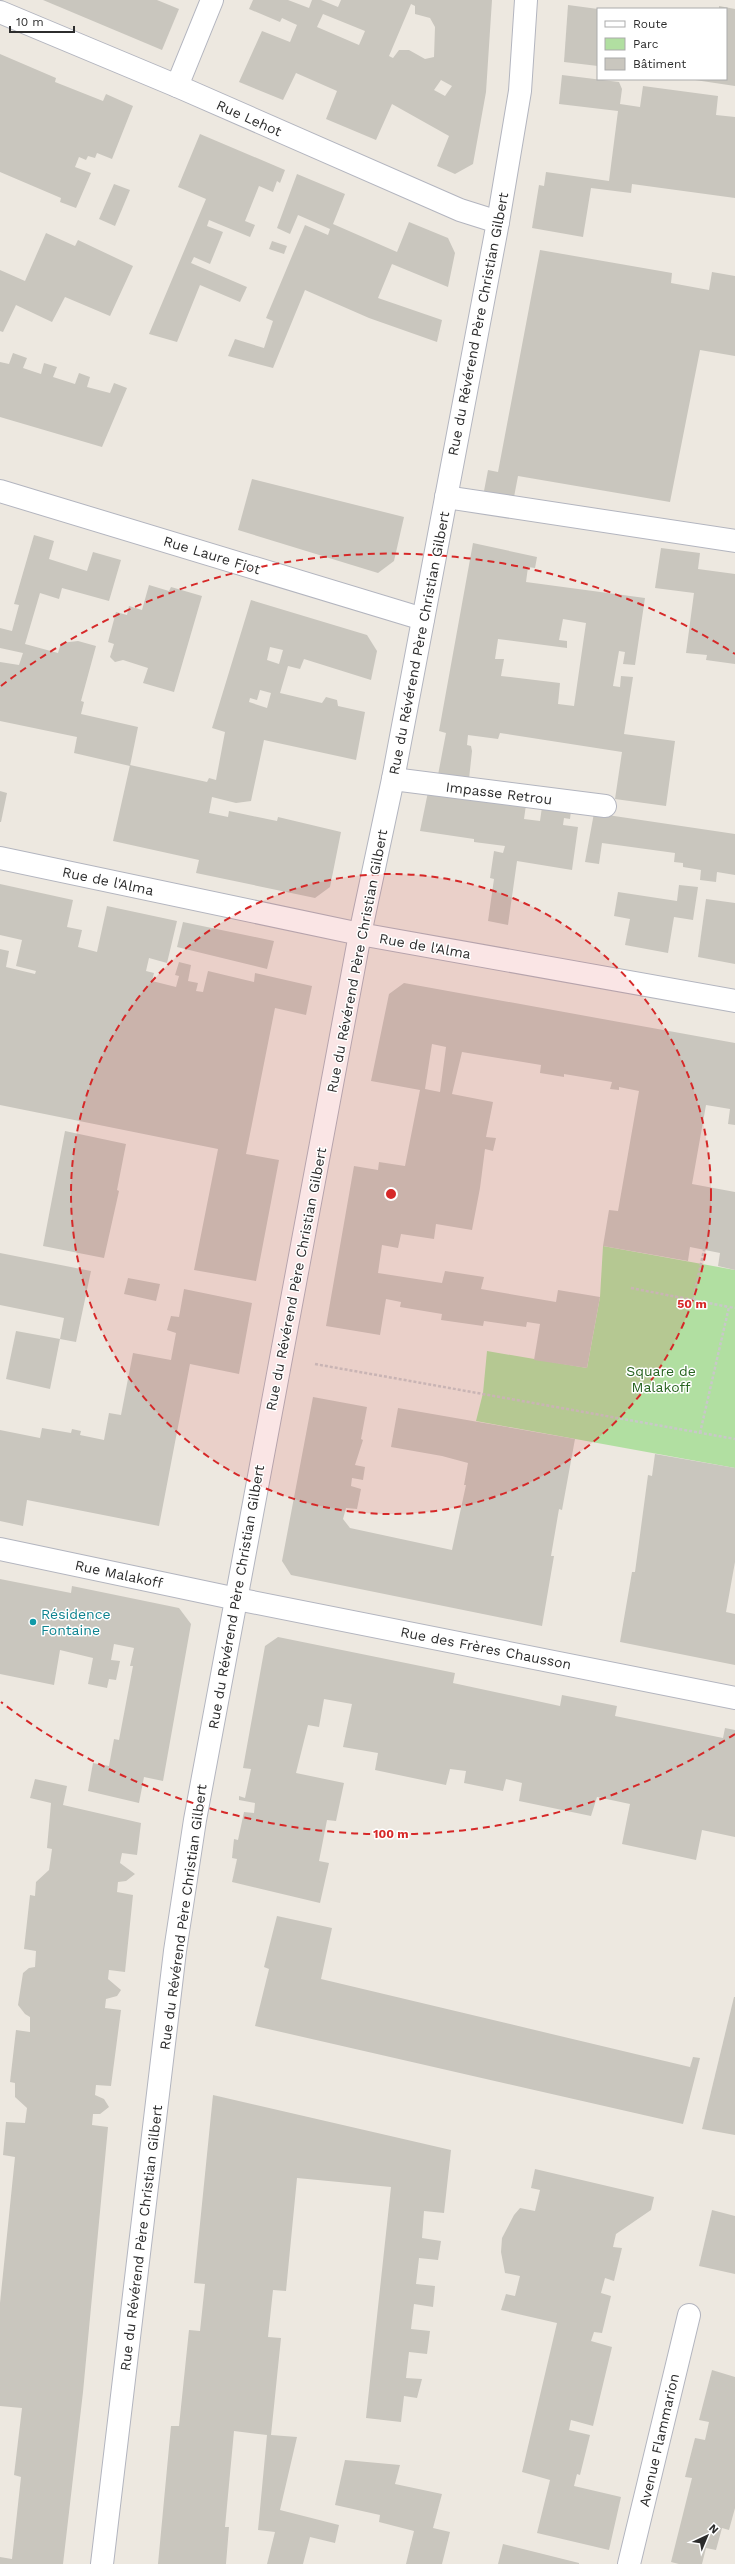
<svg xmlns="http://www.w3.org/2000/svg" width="735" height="2564" viewBox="0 0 735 2564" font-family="'Work Sans',sans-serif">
	<rect width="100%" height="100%" fill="#ede8e0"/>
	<path fill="#b1dfa1" d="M603,1246L735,1270V1468L476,1421L483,1393L487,1351L587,1368L600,1297Z"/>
	<g fill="#c9c6be" fill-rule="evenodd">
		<path d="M43,0H157L179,9L162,50Z"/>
		<path d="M253,0H288L309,8L312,0H321L338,7L341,0H492L486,92L473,164L455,174L437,166L449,136L392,104L376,140L326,119L337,91L296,73L283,100L239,82L262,31L290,42L297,25L282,18L280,22L249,9ZM411,4L415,6V14L430,18L435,27L434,57L425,59L409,50H399L393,58L389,56ZM323,14L365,31L359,45L317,27ZM441,80L452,86L445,96L434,90Z"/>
		<path d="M568,5L598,9V66L564,62Z"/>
		<path d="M719,6L735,9V86L695,80L726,79V9H719Z"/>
		<path d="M0,54L56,78L55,82L103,101L106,94L133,106L112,159L97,153L95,158L88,156L86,160L79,157L75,167L91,173L76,208L60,202L61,198L0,172Z"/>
		<path d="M562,75L619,82L622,89L620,104L640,107L643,86L718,96L716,115L735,117V198L632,184L631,193L591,188L583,237L532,228L539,185L544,186L546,172L609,181L618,111L559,104Z"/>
		<path d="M200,134L285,170L280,183L277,181L273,192L259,186L245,221L255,225L250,237L209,220L207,226L223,232L210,264L194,257L191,263L247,287L240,302L200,285L177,342L149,334L206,199L178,187Z"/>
		<path d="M297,174L345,194L333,224L397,252L409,222L448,238L455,253L448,287L392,264L378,298L442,320L437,342L369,318L305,290L273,368L228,356L235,339L264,348L273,321L266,318L305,225L328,235L330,229L298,215L290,234L277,228Z"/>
		<path d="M114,184L130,190L115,226L99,219Z"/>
		<path d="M46,233L75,246L78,240L133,266L110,316L65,297L52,322L16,305L3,332L0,331V270L25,281Z"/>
		<path d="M272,241L287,246L284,254L269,249Z"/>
		<path d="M540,250L672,273L671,283L709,290L712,272L735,276V356L700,350L670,502L518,476L514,497L484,491L488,470L498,472Z"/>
		<path d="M13,353L27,358L23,368L41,374L44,363L57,367L53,377L75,384L79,373L90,377L87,387L110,393L114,383L127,388L102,447L0,417V362L9,364Z"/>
		<path d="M252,479L404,517L394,561L378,573L238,530Z"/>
		<path d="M34,535L54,541L49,559L87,571L93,552L121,560L109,601L62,588L59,599L40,593L25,644L58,653L61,643L78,641L96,646L81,701L84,702L81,714L138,727L130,766L74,753L77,737L0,721V662L19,665L23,653L0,648V628L12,631L19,605L14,604Z"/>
		<path d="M473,543L537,557L535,568L528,567L526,582L645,598L635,665L623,664L625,652L619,651L613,686L620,687L621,676L633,677L624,734L675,741L666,806L615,799L622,752L500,733L498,739L468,735L467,745L471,746L472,751L469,779L438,775L446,733L439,731ZM563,619L586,623L574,706L558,704L560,683L501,676L504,659H495L498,639L567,648V641L559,640Z"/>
		<path d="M661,548L700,553L698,569L735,574V664L706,660L707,655L686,653L694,593L655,588Z"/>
		<path d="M149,585L169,591L171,587L202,596L174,692L143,683L148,668L123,660L115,662L110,657L114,644L108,642L116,612L127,615L129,606L142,610Z"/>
		<path d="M251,600L367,635L377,651L371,680L304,659L300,669L288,666L280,693L322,703L326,697L337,700L338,706L365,712L356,760L264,740L251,801L236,803L212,797L209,813L228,817L229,811L277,821L278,817L341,832L330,887L315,898L196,873L199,860L113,841L130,765L207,782L209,778L216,780L225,732L212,728ZM270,647L283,650L279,664L267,660ZM260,690L271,693L267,708L249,702L250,698L257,700Z"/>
		<path d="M0,791L7,793L1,822H0Z"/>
		<path d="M428,792L526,805L524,819L540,821L542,807L571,811L570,819L564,818L563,825L578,827L572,870L517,861L508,925L488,921L494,879L490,878L494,851L503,853L505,846L474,842V839L420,831Z"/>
		<path d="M594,813L735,834V875L717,872L716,882L700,880L701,870L683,867V863L674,862L675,853L602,843L599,864L585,862Z"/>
		<path d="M0,884L73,900L67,927L82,930L78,947L97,952L107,906L177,921L167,963L149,958L146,971L154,973L152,981L176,987L179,976L175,975L179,962L191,965L188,981L198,983L196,991L203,992L208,971L254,982L255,973L312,986L306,1015L275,1008L246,1154L279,1160L256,1281L194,1270L218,1149L0,1105V949L9,951L6,967L35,974L36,971L16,966L22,940L0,935Z"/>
		<path d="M679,885L698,887L693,920L674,917L668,953L625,945L630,919L614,916L618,892L677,901Z"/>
		<path d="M706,899L735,903V964L698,957Z"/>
		<path d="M183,922L274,941L267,969L177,947Z"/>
		<path d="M404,983L735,1043V1125L728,1124L730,1109L706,1105L692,1184L735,1192V1270L718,1266L720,1253L690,1247L688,1261L603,1246L609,1210L618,1211L639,1091L619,1087V1090L610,1089L612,1082L564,1074V1077L540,1073L541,1065L462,1052L452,1094L493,1102L486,1137L496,1138L493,1151L485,1149L480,1188L472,1230L436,1224L434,1239L401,1234L398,1248L382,1245L378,1273L442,1283L445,1271L484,1277L481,1289L556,1302L558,1290L600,1297L587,1368L534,1360L540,1324L527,1322L526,1327L484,1321L483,1326L441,1320L442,1314L400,1307L401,1302L386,1299L380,1335L326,1326L354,1166L378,1170L379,1162L405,1166L420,1090L371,1081L389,994ZM432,1044L446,1047L440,1092L425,1089Z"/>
		<path d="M65,1131L126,1144L117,1190L119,1191L104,1258L43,1246Z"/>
		<path d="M0,1253L91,1271L76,1342L60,1339L64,1318L0,1305Z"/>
		<path d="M128,1278L160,1284L156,1301L124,1294Z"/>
		<path d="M184,1289L252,1303L239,1374L190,1364L159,1526L27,1500L23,1526L0,1521V1430L40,1438L42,1428L71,1433L72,1429L81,1431L80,1435L104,1440L109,1413L121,1415L133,1353L171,1360L176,1333L167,1330L171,1316L179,1317Z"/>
		<path d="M16,1331L60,1339L50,1389L6,1379Z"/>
		<path d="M313,1397L367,1407L361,1439L363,1440L355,1465L365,1467L363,1480L352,1478L351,1486L361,1489L357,1509L346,1508L343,1519L350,1528L452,1550L466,1485H464L468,1463L442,1456L391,1447L398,1408L575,1439L562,1510L559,1509L551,1556H554L542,1626L291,1575L282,1561Z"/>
		<path d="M655,1454L735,1468V1562L726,1612L735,1614V1665L620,1642L632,1572H635L648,1475L652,1476Z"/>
		<path d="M0,1579L71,1593L72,1586L179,1608L191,1624L163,1781L144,1777L139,1803L88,1791L93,1763L109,1766L114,1739L119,1740L133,1666H130L134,1648L114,1644L111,1660L120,1661L116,1680L109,1679L107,1688L88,1684L93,1658L60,1650L54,1685L0,1674Z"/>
		<path d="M278,1637L455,1673L453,1683L560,1706L562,1695L617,1706L615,1716L723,1738L725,1728L735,1730V1837L702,1830L696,1860L622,1844L630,1804L597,1797L591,1816L519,1801L522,1783L506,1779L503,1791L464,1783L466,1771L450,1769L446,1785L375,1770L378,1753L343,1747L352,1704L324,1699L319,1727L308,1725L296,1773L344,1783L336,1821L327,1820L319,1861L329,1863L320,1903L232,1882L237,1859L232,1858L234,1839L238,1840L244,1812L254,1813L255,1803L239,1800V1796L245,1798L251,1769L243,1768L265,1646Z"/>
		<path d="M35,1779L67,1786L63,1805L141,1823L137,1855L122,1853L120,1863L135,1874L126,1881L118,1882L117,1892L133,1895L125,1972L109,1970L108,1979L121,1990L117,1996L106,1999L105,2008L121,2010L111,2086L96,2085L95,2095L104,2099L109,2107L100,2114H93L92,2125L108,2127L83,2392L63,2564H0V2557L12,2559L21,2477L14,2475L22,2408L0,2406V2303L15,2157L3,2155L6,2122L25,2123L27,2108L15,2097V2083L10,2082L16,2030L30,2032V2017L25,2014L18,2005L23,1973L29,1968L35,1967L36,1951L24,1949L30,1895L35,1896L36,1882L49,1870L52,1849L47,1848L51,1803L30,1798Z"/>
		<path d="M277,1916L332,1928L321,1979L690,2067L693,2057L700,2058L683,2124L255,2026L269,1969L264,1967Z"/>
		<path d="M734,1997H735V2135L702,2129Z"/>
		<path d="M213,2095L451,2150L444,2213L424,2211L422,2238L441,2241L438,2260L419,2258L416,2284L435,2286L433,2307L414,2304L411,2329L430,2331L427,2354L409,2352L406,2378L422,2379L417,2398L404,2396L401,2422L366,2418L391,2187L297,2178L286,2291L273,2290L268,2337L281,2338L271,2435L297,2437L280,2510L339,2525L335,2543L310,2537L303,2564H267L275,2532L258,2530L267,2435L234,2431L225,2527H229L226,2564H158L171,2426H179L189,2330L200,2331L205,2284L194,2283Z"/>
		<path d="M535,2169L654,2197L651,2210L616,2234L613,2247L622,2248L614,2281L605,2278L601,2293L611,2296L602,2333L594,2332L591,2341L612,2347L593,2426L571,2420L569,2430L590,2435L580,2475L577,2474L574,2486L621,2497L609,2550L537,2533L550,2480L522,2472L557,2323L501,2310L506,2294L515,2296L520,2276L505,2273L501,2252L502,2238L514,2215L520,2208L535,2211L540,2190L531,2188Z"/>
		<path d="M712,2210L735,2216V2274L699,2266Z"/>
		<path d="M712,2370L735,2377V2508L729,2530L722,2528L716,2550L706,2548L702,2564H679L671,2562L692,2478L685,2477L695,2438L705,2440L709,2422L699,2420Z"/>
		<path d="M345,2460L400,2465L395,2484L442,2494L433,2528L450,2532L442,2564H406L414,2531L379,2522L380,2515L335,2505Z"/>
		<path d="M503,2544L579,2563V2564H498Z"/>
	</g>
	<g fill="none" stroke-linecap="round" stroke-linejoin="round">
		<defs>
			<path id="pedestrian" d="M446,497L735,541"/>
			<g id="minor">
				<path d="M0,12L177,86L460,210L498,222"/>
				<path d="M177,86L212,0"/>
				<path d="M0,491L423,619"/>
				<path d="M393,779L605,806"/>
				<path d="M0,858L360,934L735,1001"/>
				<path d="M0,1549L237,1599L735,1698"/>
				<path d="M102,2564L175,1951L195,1820L360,934L393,779L498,222L520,91L526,0"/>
				<path d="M629,2564L689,2315"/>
			</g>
		</defs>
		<use href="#pedestrian" stroke="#b3b5bf" stroke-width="24"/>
		<use href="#minor" stroke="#b3b5bf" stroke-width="24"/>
		<g stroke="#c8c8c8" stroke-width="2.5" stroke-dasharray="3 2" stroke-linecap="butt">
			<path d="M631,1288L729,1307"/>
			<path d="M693,1300L704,1250"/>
			<path d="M315,1364L735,1439"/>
			<path d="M700,1433L729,1307L735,1308"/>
		</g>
		<use href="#pedestrian" stroke="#fff" stroke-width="22"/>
		<use href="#minor" stroke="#fff" stroke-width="22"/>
	</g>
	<circle cx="391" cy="1194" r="320" fill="#d62828" fill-opacity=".12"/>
	<g fill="none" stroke="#d62828" stroke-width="2" stroke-dasharray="7 5">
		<circle cx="391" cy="1194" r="320"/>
		<path d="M735 1734A640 640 0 0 1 1 1702M1 686A640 640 0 0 1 735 654"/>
	</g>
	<circle fill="#0f9aa8" stroke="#fff" stroke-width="1.5" cx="33" cy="1622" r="4"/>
	<g text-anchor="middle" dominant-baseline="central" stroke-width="3" stroke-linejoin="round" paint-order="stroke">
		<g font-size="14" fill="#2c2c2c" stroke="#fff">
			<text transform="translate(249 118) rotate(24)">Rue Lehot</text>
			<text transform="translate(478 324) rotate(-79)">Rue du Révérend Père Christian Gilbert</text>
			<text transform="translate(212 555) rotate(17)">Rue Laure Fiot</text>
			<text transform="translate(419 643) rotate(-79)">Rue du Révérend Père Christian Gilbert</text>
			<text transform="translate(499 793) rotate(7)">Impasse Retrou</text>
			<text transform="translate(108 881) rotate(12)">Rue de l'Alma</text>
			<text transform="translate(425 946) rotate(10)">Rue de l'Alma</text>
			<text transform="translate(357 961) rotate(-79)">Rue du Révérend Père Christian Gilbert</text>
			<text transform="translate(296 1279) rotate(-79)">Rue du Révérend Père Christian Gilbert</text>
			<text transform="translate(119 1574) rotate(12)">Rue Malakoff</text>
			<text transform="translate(236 1597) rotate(-80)">Rue du Révérend Père Christian Gilbert</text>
			<text transform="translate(486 1648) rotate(11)">Rue des Frères Chausson</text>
			<text transform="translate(183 1917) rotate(-82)">Rue du Révérend Père Christian Gilbert</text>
			<text transform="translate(141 2238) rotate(-83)">Rue du Révérend Père Christian Gilbert</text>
			<text transform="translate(659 2440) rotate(-77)">Avenue Flammarion</text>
		</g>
		<g font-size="14" fill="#296521" stroke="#fff">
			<text x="661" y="1371">Square de<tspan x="661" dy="16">Malakoff</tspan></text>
		</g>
		<g font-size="14" fill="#0d838f" stroke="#fff" text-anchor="start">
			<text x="41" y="1614">Résidence<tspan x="41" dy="16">Fontaine</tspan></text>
		</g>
	</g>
	<circle cx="391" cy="1194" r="6" fill="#d62828" stroke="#fff" stroke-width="2"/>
	<g font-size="12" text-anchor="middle" font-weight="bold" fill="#d62828" stroke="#fff" stroke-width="3" stroke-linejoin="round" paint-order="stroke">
		<text x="692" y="1308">50 m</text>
		<text x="391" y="1838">100 m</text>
	</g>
	<rect x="597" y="8" width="130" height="72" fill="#ffffff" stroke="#ababab"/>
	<rect x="605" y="21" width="20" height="6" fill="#ffffff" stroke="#ababab"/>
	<text x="633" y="28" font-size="12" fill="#2c2c2c">Route</text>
	<rect x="605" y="38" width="20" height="12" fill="#b1dfa1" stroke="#ababab"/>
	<text x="633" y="48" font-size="12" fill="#2c2c2c">Parc</text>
	<rect x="605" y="58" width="20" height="12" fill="#c9c6be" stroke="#ababab"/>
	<text x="633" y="68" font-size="12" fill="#2c2c2c">Bâtiment</text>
	<g transform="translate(707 2536) rotate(44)" stroke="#ffffff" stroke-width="3" paint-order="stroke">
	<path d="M0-3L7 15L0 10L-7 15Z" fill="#2c2c2c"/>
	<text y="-6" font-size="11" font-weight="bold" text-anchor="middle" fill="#2c2c2c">N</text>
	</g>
	<path d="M10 26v6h64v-6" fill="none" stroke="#2c2c2c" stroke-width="2"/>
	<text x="16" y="26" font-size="12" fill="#2c2c2c" stroke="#ffffff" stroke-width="3" paint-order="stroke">10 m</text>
</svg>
